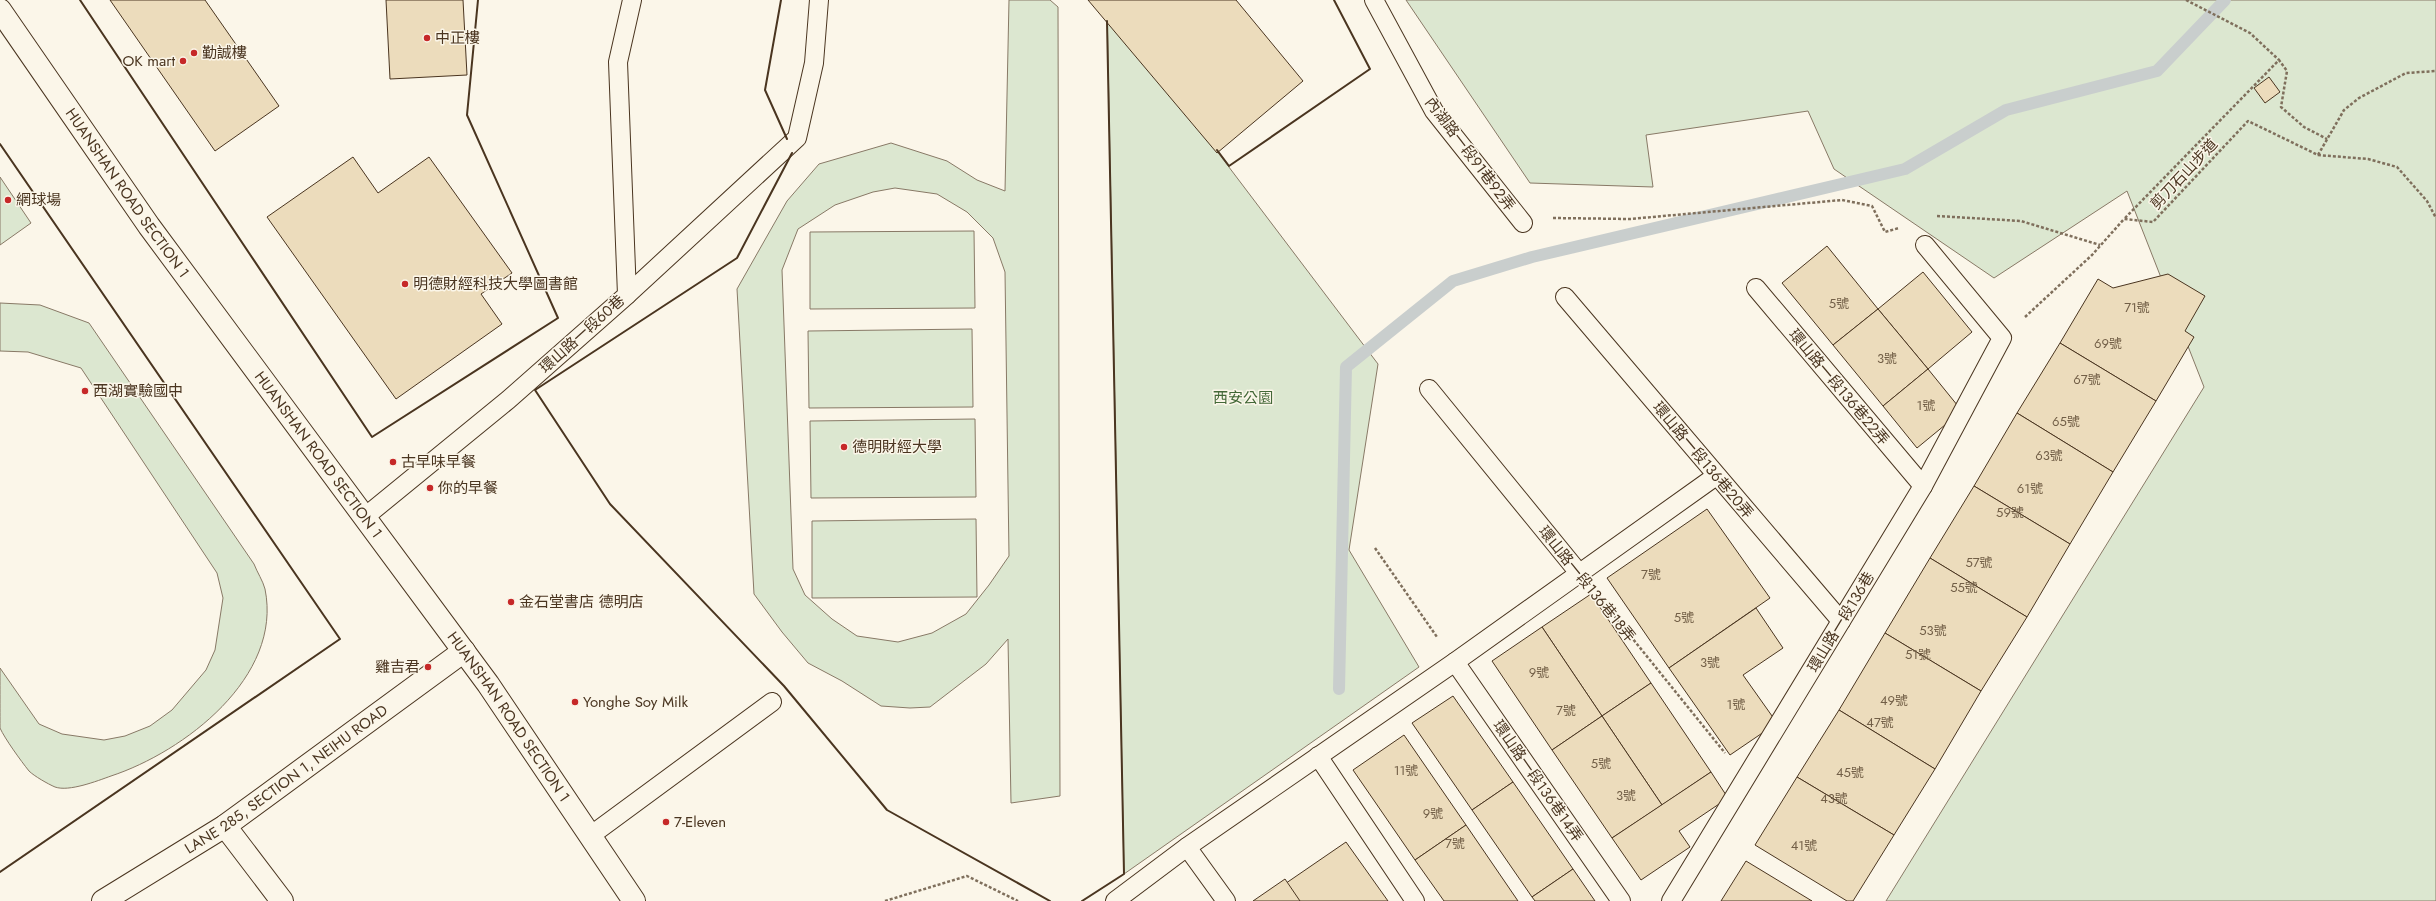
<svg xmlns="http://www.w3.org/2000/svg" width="2436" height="901" viewBox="0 0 2436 901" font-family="Jost,'Noto Sans TC',sans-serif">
	<rect width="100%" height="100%" fill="#fbf6e9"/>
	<g fill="#dce7d0" stroke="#887966" fill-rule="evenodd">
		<path d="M1009,0H1050L1058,7L1060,796L1011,803L1008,639L986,664L930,707L910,708L881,706L842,681L808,663L782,632L754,594L737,289L787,201L819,164L891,143L947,161L977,180L1005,191ZM895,188L937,194L967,212L993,238L1005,272L1009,556L989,585L966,614L932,633L898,642L857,636L832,619L805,595L793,569L782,270L798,229L835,205L873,192Z"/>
		<path d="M1406,0H2436V901H1886L2204,387L2127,191L1994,278L1834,169L1808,111L1646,135L1653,187L1530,183Z"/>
		<path d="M1107,6L1378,364L1349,550L1419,667L1124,874Z"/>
		<path d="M0,177L31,223L0,245Z"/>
		<path d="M974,231L975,308L810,309V232Z"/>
		<path d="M0,303L40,305L89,323L254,564C257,572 263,581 265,589C283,677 184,752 111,776C97,781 69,792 55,787C48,784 34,776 29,771C21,761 5,739 0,728C0,719 0,680 0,668L39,724L62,734L104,740L125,736L150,726L172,710L206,670L215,650L223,598L217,573L81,368L28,352L0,351Z"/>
		<path d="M972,329L973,407L809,408L808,331Z"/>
		<path d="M975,419L976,497L811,498L810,421Z"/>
		<path d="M976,519L977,597L812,598V521Z"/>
	</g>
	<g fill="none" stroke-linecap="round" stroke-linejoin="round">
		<path stroke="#c9cecd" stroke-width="12" d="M1339,689L1346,367L1453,281L1532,257L1905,169L2006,110L2157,71L2225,0"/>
	</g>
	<g fill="#ecdcbc" stroke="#4a3520">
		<path d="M110,0H205L279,106L215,151Z"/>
		<path d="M386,0H463L467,75L390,79Z"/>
		<path d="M1088,0H1236L1303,81L1217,153Z"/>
		<path d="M2269,77L2280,92L2265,103L2254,88Z"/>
		<path d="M353,157L378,193L429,157L512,273L481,294L502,324L396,399L267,217Z"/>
		<path d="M1827,246L1878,309L1833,345L1782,283Z"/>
		<path d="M1923,272L1972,332L1928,369L1878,309Z"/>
		<path d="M2168,274L2205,296L2185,331L2194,337L2156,401L2060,343L2098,279L2113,288Z"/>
		<path d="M1878,309L1928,369L1883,406L1833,345Z"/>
		<path d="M2060,343L2156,401L2113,472L2017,413Z"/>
		<path d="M1928,369L1962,411L1917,448L1883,406Z"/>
		<path d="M2017,413L2113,472L2070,544L1974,486Z"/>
		<path d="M1974,486L2070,544L2027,617L1930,558Z"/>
		<path d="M1707,509L1770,598L1669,668L1607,578Z"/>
		<path d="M1930,558L2027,617L1981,691L1885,633Z"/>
		<path d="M1591,594L1651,683L1602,716L1542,627Z"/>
		<path d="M1756,608L1783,648L1743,675L1777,723L1730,755L1669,668Z"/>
		<path d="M1542,627L1602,716L1552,750L1492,661Z"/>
		<path d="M1885,633L1981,691L1935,769L1839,710Z"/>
		<path d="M1651,683L1711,772L1662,805L1602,716Z"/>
		<path d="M1453,696L1513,782L1472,810L1412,723Z"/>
		<path d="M1839,710L1935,769L1894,835L1797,777Z"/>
		<path d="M1602,716L1662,805L1612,838L1552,750Z"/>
		<path d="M1404,735L1466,825L1415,860L1353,770Z"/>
		<path d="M1711,772L1728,798L1679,831L1690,847L1641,880L1612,838Z"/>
		<path d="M1797,777L1894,835L1853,901H1847L1755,845Z"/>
		<path d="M1513,782L1573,869L1532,897L1472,810Z"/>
		<path d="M1466,825L1518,901H1444L1415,860Z"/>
		<path d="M1346,842L1388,901H1260Z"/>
		<path d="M1746,861L1812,901H1721Z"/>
		<path d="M1573,869L1595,901H1535L1532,897Z"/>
		<path d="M1285,879L1300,901H1253Z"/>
	</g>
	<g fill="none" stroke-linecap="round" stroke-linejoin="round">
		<defs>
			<g id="lane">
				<path d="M1374,0L1434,111L1523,223"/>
				<path d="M1756,288L1923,486"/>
				<path d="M627,295L797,138L814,63L819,0"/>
				<path d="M1565,297L1841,621"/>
				<path d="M1429,389L1579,573"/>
				<path d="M366,516L508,400L627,295L618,62L632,0"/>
				<path d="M1455,662L1621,901"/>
				<path d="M1318,756L1415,901"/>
				<path d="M590,836L772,702"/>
				<path d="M1187,847L1226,901"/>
				<path d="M1115,901L1187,847L1455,662L1716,476"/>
				<path d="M1671,901L1923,486L2002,338L1925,245"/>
			</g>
			<g id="street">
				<path d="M225,826L282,901"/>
				<path id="s1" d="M103,901L225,826L464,651"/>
			</g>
			<g id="secondary">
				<path id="s2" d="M0,10L149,226L488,684L634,901"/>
			</g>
		</defs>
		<use href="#lane" stroke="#4a3520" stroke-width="20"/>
		<use href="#street" stroke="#4a3520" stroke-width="24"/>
		<use href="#secondary" stroke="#4a3520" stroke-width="24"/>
		<g stroke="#7f6f5c" stroke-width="2.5" stroke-dasharray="3 2" stroke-linecap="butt">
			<path d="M2186,0L2250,33L2279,60"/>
			<path d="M2318,155L2344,110L2359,98L2406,73L2436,71"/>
			<path d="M1937,216L2021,221L2100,245"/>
			<path d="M1553,218L1630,219L1842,200L1872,206L1885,232L1899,228"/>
			<path d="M2125,218L2279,60L2287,71L2281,107L2304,127L2327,139"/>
			<path d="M2025,317L2092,255L2124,219L2153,222L2248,121L2318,155L2368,159L2397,167L2427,201L2436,218"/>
			<path d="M1375,548L1437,637"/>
			<path d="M1599,597L1725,753"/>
			<path d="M885,901L967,876L1018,901"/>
		</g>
		<use href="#lane" stroke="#fbf6e9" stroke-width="18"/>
		<use href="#street" stroke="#fbf6e9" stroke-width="22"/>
		<use href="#secondary" stroke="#fbf6e9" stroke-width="22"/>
		<g stroke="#4a3520" stroke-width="2">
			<path d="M80,0L372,437L558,318L467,115L478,0"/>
			<path d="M781,0L765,90L787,139"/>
			<path d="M0,144L340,639L0,872"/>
			<path d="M1217,150L1229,166L1370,69L1334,0"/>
			<path d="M792,153L737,258L535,390L610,504L784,686L887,810L1050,901"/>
			<path d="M1082,901L1124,874L1107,21"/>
		</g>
	</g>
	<g fill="#c62828" stroke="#fbf6e9" stroke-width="1.5">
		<circle cx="427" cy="38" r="4"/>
		<circle cx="194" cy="53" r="4"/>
		<circle cx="183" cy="61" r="4"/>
		<circle cx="8" cy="200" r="4"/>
		<circle cx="405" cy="284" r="4"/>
		<circle cx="85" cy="391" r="4"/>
		<circle cx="844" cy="447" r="4"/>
		<circle cx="393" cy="462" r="4"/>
		<circle cx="430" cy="488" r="4"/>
		<circle cx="511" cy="602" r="4"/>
		<circle cx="428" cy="667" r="4"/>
		<circle cx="575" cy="702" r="4"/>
		<circle cx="666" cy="822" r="4"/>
	</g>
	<g text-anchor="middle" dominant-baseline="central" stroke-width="3" stroke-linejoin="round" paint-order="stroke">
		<g font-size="13" fill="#725f47">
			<text x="1839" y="303">5號</text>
			<text x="2137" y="307">71號</text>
			<text x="2108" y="343">69號</text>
			<text x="1887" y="358">3號</text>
			<text x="2087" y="379">67號</text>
			<text x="1926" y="405">1號</text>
			<text x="2066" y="421">65號</text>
			<text x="2049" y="455">63號</text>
			<text x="2030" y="488">61號</text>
			<text x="2010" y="512">59號</text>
			<text x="1979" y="562">57號</text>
			<text x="1651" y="574">7號</text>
			<text x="1964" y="587">55號</text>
			<text x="1684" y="617">5號</text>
			<text x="1933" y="630">53號</text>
			<text x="1918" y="654">51號</text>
			<text x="1710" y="662">3號</text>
			<text x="1539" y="672">9號</text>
			<text x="1894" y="700">49號</text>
			<text x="1736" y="704">1號</text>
			<text x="1566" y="710">7號</text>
			<text x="1880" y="722">47號</text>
			<text x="1601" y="763">5號</text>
			<text x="1406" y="770">11號</text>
			<text x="1850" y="772">45號</text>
			<text x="1626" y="795">3號</text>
			<text x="1834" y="798">43號</text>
			<text x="1433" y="813">9號</text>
			<text x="1455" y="843">7號</text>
			<text x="1804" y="845">41號</text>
		</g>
		<g font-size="15" fill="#4a3520" stroke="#fbf6e9" text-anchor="start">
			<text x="435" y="38">中正樓</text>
			<text x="202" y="53">勤誠樓</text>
			<text x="175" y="61" text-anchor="end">OK mart</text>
			<text x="16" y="200">網球場</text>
			<text x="413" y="284">明德財經科技大學圖書館</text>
			<text x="93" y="391">西湖實驗國中</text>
			<text x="852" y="447">德明財經大學</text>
			<text x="401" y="462">古早味早餐</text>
			<text x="438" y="488">你的早餐</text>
			<text x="519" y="602">金石堂書店 德明店</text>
			<text x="420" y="667" text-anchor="end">雞吉君</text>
			<text x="583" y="702">Yonghe Soy Milk</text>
			<text x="674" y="822">7-Eleven</text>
		</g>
		<g font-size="15" fill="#4a3520" stroke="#fbf6e9">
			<text transform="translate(1470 154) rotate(53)">內湖路一段91巷92弄</text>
			<text transform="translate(2184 174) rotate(-47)">剪刀石山步道</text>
			<text stroke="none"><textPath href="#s2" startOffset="223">HUANSHAN ROAD SECTION 1</textPath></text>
			<text transform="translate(582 334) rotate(-42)">環山路一段60巷</text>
			<text transform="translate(1839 387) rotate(50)">環山路一段136巷22弄</text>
			<text stroke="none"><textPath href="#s2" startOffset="547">HUANSHAN ROAD SECTION 1</textPath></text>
			<text transform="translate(1703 460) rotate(50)">環山路一段136巷20弄</text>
			<text transform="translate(1587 584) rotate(51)">環山路一段136巷18弄</text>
			<text transform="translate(1841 622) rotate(-59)">環山路一段136巷</text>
			<text stroke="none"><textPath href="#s2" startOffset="871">HUANSHAN ROAD SECTION 1</textPath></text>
			<text stroke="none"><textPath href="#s1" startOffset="220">LANE 285, SECTION 1, NEIHU ROAD</textPath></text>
			<text transform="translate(1538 781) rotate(55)">環山路一段136巷14弄</text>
		</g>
		<g font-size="15" fill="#436837" stroke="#fbf6e9">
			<text x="1243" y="398">西安公園</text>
		</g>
	</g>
</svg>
